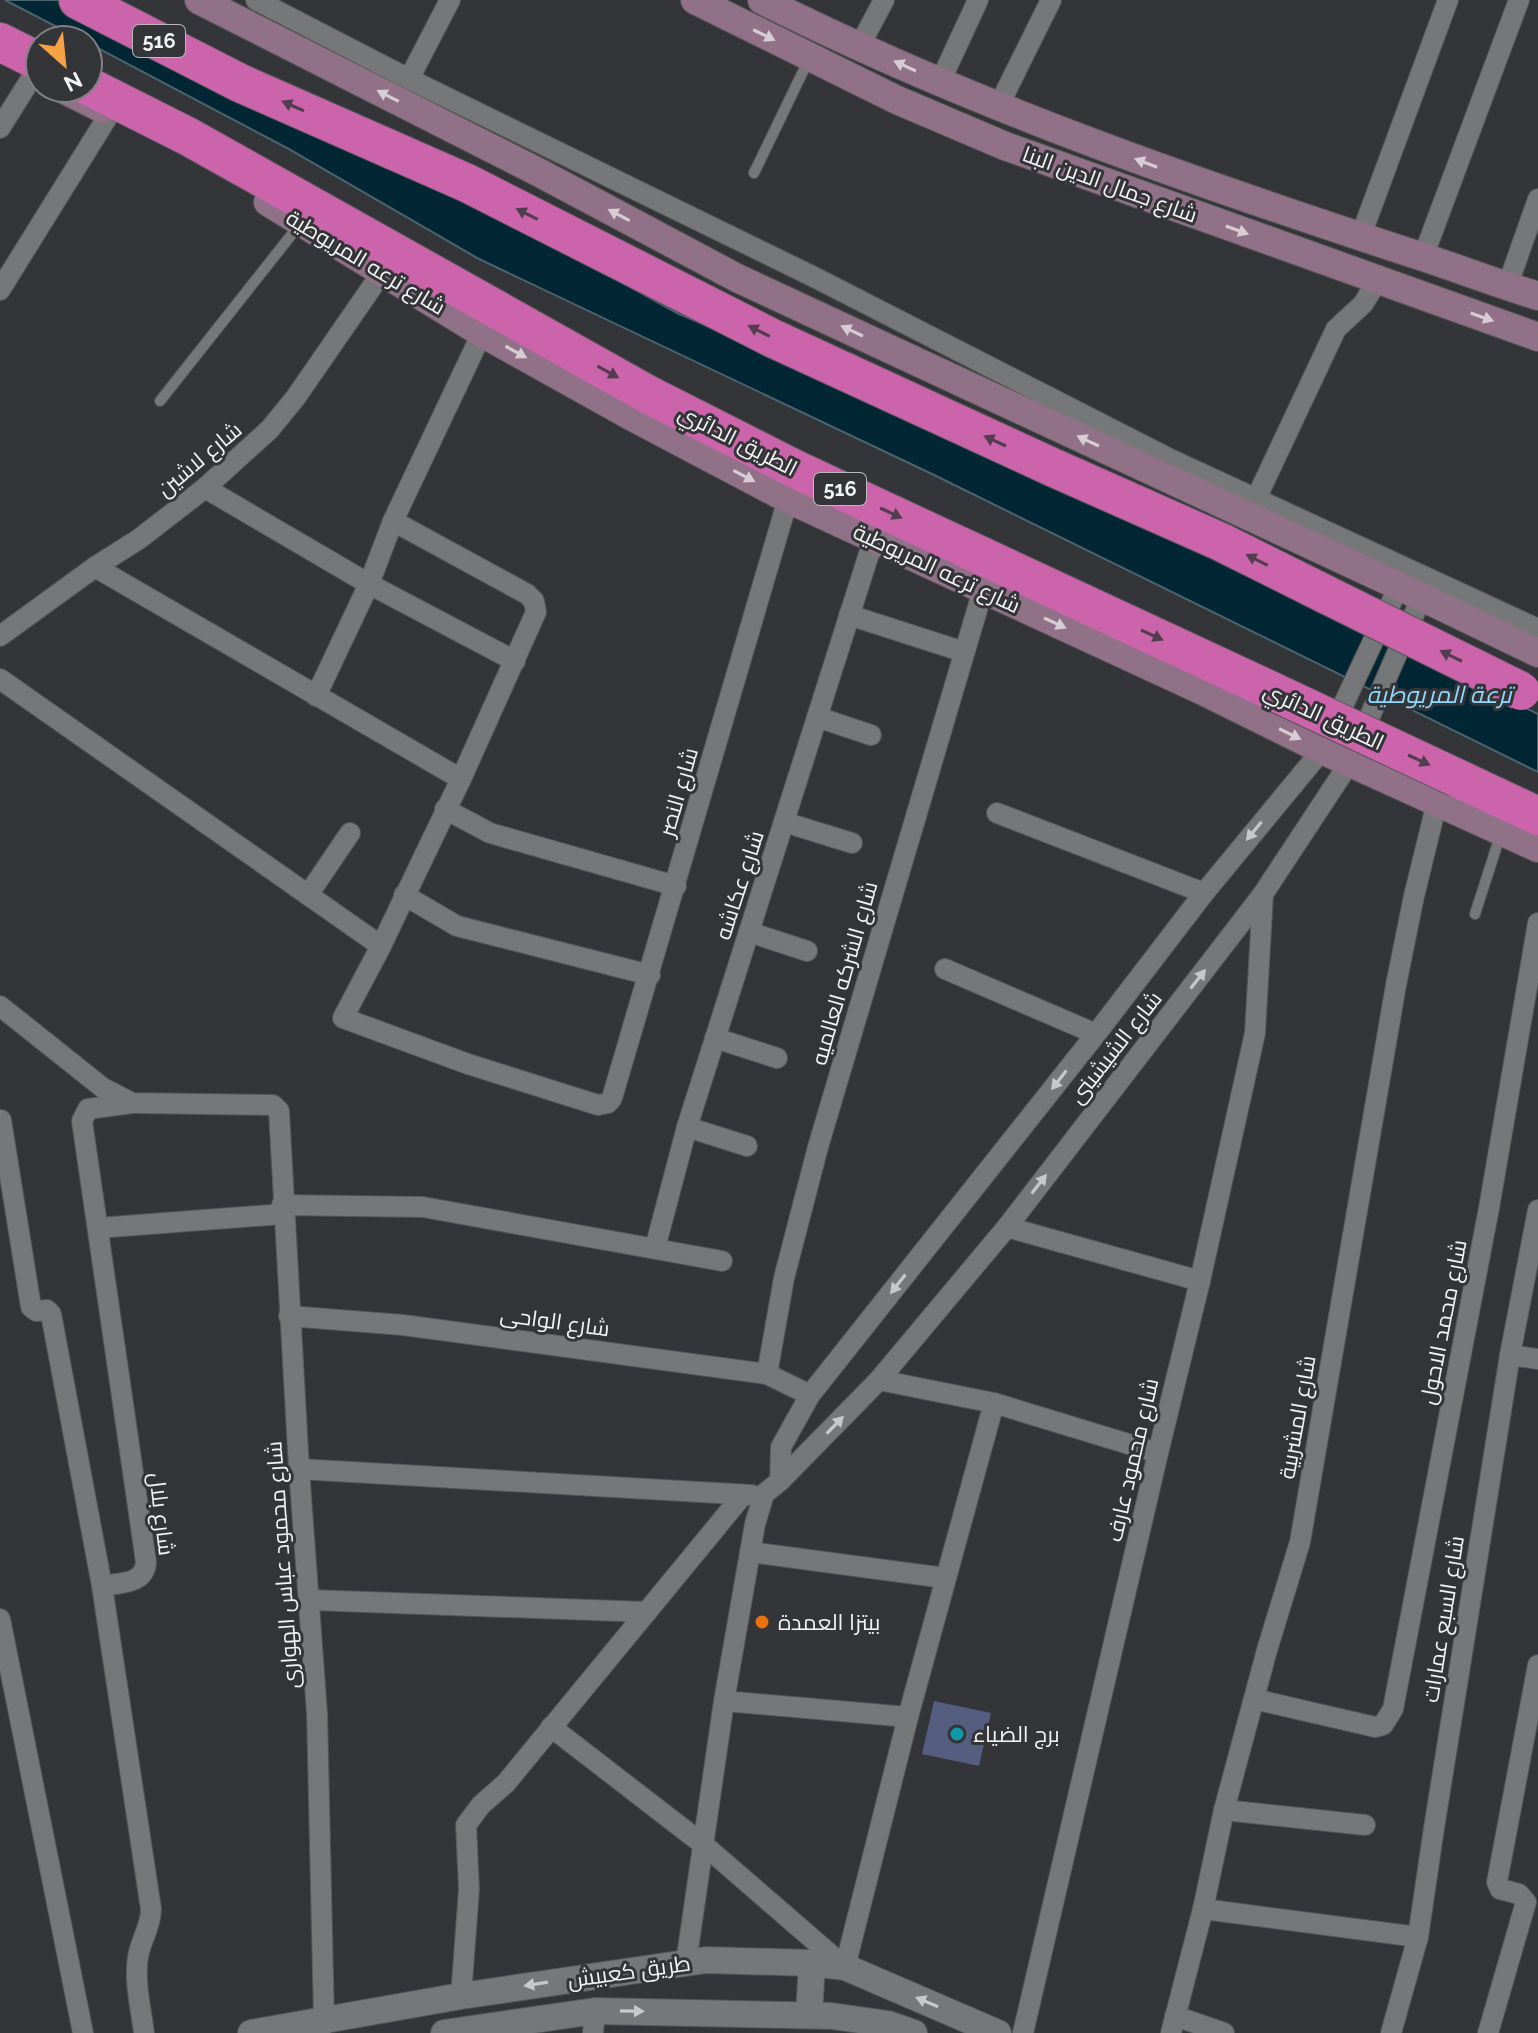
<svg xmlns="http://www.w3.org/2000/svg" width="1538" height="2033" viewBox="0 0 1538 2033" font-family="Raleway,Cairo,sans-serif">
	<rect width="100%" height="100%" fill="#343538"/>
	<path fill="#032634" stroke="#4b646e" stroke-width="2" d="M5,0H84L288,98L677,313L857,391L1180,538L1538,714V772L932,474L479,259L287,148L88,43V40H82Z"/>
	<path fill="#555e81" d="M934,1701L991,1713L979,1766L922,1754Z"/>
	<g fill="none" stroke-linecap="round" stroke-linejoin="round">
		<defs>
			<g id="service">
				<path d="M754,173L809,59"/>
				<path d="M160,401L300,224"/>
				<path d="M1475,914L1501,833"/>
			</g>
			<g id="minor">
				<path d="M256,0L409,79L814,277L1170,459L1538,629"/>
				<path d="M860,45L884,0"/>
				<path d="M409,79L450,0"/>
				<path d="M940,82L978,0"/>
				<path d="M999,105L1051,0"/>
				<path d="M0,128L34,74"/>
				<path d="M1360,238L1448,0"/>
				<path d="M1423,257L1519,0"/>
				<path d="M1507,287L1538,199"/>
				<path d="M0,290L110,113"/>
				<path d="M205,488L369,584L515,661"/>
				<path d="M1255,501L1336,329L1363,304L1378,280"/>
				<path d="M393,521L527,594L534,601L536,612L461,779L381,946L343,1018L468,1064L598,1105L608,1103L612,1098L788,499"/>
				<path d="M95,567L461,779"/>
				<path d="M849,615L964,652"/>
				<path d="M0,636L95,567L139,539L205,488L270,429L296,397L383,271"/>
				<path d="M0,679L381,946"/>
				<path d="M316,696L369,584L393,521L482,333"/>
				<path d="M817,717L871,735"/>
				<path d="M445,809L490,833L676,886"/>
				<path d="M997,813L1204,893"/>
				<path d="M784,822L852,843"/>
				<path d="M308,895L350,833"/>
				<path d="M404,895L457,926L650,975"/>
				<path d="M749,932L807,951"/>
				<path d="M945,969L1096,1034"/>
				<path d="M0,1006L103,1088L132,1103L273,1105L279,1111L299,1469L317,1713L324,2020L320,2033"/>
				<path d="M715,1038L777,1058"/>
				<path d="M132,1103L88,1109L82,1121L146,1562C145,1584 120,1583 102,1586L151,1909C151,1927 141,1939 138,1957C134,1981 141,2009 144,2033"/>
				<path d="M1,1120L31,1307L36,1311L47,1310L51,1314L102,1586"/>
				<path d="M687,1127L747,1146"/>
				<path d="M282,1205L423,1207L722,1261"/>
				<path d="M1007,1227L1200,1281"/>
				<path d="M98,1228L283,1214"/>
				<path d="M655,1248L687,1127L874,538"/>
				<path d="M289,1316L403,1325L767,1374L810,1395"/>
				<path d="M1510,1355L1538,1359"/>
				<path d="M767,1374L784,1278L818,1147L983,590"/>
				<path d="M879,1380L994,1403L1158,1453"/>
				<path d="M299,1469L752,1495"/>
				<path d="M780,1481L781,1447L810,1395L1096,1034L1204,893L1322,750L1399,586"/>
				<path d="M750,1552L945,1578"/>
				<path d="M310,1600L647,1612"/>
				<path d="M0,1619L83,2033"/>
				<path d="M1254,1699L1375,1727L1383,1725L1393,1709L1489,1208L1538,923"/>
				<path d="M724,1701L908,1717"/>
				<path d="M551,1727L704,1845L845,1967L908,1717L994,1403"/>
				<path d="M1224,1810L1365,1825"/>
				<path d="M1203,1909L1418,1937"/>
				<path d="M686,1963L724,1701L755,1524L764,1494L780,1481L879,1380L1007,1227L1263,894L1350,762L1422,596"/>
				<path d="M461,1996L469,1889L466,1825L481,1805L506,1783L742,1496"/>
				<path d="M1175,2016L1224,2033"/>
				<path d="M593,2033L595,2011"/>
				<path d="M1023,2033L1158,1453L1200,1281L1255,1033L1263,894"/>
				<path d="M1171,2033L1203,1909L1224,1810L1267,1650L1300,1542L1396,985L1414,896L1437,802"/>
				<path d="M1391,2033L1418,1937L1434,1828L1510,1355L1538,1210"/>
				<path d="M1488,2033L1526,1902L1519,1894L1500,1889L1497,1882L1538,1665"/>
			</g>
			<g id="tertiary">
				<path d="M809,2015L812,1963"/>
				<path d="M251,2033L461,1996L706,1960L812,1963L845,1967L998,2033"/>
				<path d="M444,2033L595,2011L832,2016L888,2024L914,2033"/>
			</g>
			<g id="secondary">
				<path d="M199,0L540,173L737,278L1399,586L1538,653"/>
				<path d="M695,0L897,100L1005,146L1538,337"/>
				<path d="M762,0C973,106 1199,184 1423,257C1462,270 1499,284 1538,296"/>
				<path d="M61,88L103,109"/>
				<path d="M268,202L482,333L629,415L788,499L1203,691L1322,750L1538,848"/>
			</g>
			<g id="motorway">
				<path d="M78,0L240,83L467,183L772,338L1052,467L1221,542L1327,595"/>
				<path d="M0,42L40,62"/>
				<path d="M88,86L189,137L649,395L797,470L1272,691"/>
				<path d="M1457,778L1538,816"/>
			</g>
		</defs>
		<use href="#service" stroke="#545557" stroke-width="12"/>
		<use href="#minor" stroke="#545557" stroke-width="22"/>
		<use href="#tertiary" stroke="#545557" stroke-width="28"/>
		<use href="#secondary" stroke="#545557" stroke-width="30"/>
		<use href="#motorway" stroke="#545557" stroke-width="40"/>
		<use href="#service" stroke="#767779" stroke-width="10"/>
		<use href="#minor" stroke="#767779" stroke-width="20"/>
		<use href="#tertiary" stroke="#767779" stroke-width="26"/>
		<use href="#secondary" stroke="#907188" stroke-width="28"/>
		<use href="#motorway" stroke="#cb64aa" stroke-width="38"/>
		<defs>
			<g id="motorway-bridge">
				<path d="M1327,595L1521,691"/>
				<path d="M1272,691L1457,778"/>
			</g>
		</defs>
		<use href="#motorway-bridge" stroke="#545557" stroke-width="40" stroke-linecap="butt"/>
		<use href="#motorway-bridge" stroke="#cb64aa" stroke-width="38"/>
	</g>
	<defs><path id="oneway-solid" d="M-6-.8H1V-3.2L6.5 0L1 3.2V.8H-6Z" transform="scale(2)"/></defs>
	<g fill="#d5ccd4">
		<use href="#oneway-solid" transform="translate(764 35) rotate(26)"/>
		<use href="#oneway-solid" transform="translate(905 66) rotate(-155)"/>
		<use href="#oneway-solid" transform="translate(388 96) rotate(-153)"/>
		<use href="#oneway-solid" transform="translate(1146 163) rotate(-159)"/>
		<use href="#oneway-solid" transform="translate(619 215) rotate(-152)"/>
		<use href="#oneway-solid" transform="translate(1237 230) rotate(20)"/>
		<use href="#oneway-solid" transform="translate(1482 317) rotate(19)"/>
		<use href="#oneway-solid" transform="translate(852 331) rotate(-155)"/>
		<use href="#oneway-solid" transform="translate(516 352) rotate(29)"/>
		<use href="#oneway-solid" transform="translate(1088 441) rotate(-155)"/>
		<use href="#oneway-solid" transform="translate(744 476) rotate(28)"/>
		<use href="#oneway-solid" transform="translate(1055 623) rotate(25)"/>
		<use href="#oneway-solid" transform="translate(1290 734) rotate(26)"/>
	</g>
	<g fill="#523e4f">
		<use href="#oneway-solid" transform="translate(293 106) rotate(-156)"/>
		<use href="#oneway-solid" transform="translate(527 214) rotate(-153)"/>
		<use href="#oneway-solid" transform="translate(759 331) rotate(-153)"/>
		<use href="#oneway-solid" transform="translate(608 372) rotate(29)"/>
		<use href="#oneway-solid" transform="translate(995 441) rotate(-155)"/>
		<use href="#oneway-solid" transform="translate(891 513) rotate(25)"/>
		<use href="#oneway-solid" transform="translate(1257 560) rotate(-153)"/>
		<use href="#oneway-solid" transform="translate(1152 635) rotate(25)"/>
		<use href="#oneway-solid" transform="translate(1451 656) rotate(-154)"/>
		<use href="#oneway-solid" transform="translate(1419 760) rotate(25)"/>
	</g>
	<g fill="#c7c8ca">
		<use href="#oneway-solid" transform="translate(1254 831) rotate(129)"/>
		<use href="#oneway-solid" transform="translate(1198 979) rotate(-52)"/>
		<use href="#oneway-solid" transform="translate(1059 1080) rotate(128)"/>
		<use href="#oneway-solid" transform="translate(1039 1184) rotate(-52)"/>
		<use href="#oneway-solid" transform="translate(898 1284) rotate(128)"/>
		<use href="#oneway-solid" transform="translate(835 1425) rotate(-46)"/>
		<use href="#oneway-solid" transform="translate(536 1984) rotate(171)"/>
		<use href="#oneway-solid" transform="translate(927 2002) rotate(-157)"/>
		<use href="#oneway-solid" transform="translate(632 2011) rotate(1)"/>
	</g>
	<circle fill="#e8710a" stroke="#343538" stroke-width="3" cx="762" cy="1622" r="8"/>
	<circle fill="#0f9aa8" stroke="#343538" stroke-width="3" cx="957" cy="1734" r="8"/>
	<g text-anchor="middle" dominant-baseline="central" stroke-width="6" stroke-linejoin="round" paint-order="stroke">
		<g fill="#343538" stroke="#bababc" stroke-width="2">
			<rect x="133" y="25" width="52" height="32" rx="6"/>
			<rect x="814" y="473" width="52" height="32" rx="6"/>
		</g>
		<g font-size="20" font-weight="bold" fill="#f3f3f5">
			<text x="159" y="41">516</text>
			<text x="840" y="489">516</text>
		</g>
		<g font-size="22" fill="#f3f3f5" stroke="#343538">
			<text transform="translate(1110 184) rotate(20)">شارع جمال الدين البنا</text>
			<text transform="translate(366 262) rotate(31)">شارع ترعه المريوطية</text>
			<text transform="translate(738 440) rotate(27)">الطريق الدائري</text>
			<text transform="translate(199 459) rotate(-40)">شارع لاشين</text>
			<text transform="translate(937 568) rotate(25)">شارع ترعه المريوطية</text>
			<text transform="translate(1324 716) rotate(25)">الطريق الدائري</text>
			<text transform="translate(678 792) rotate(-74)">شارع النصر</text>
			<text transform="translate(739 885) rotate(-72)">شارع عكاشه</text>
			<text transform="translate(844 973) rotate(-74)">شارع الشركه العالميه</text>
			<text transform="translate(1115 1047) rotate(-52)">شارع الشيشينى</text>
			<text transform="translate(555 1321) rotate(8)">شارع الواحى</text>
			<text transform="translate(1443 1322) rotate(-79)">شارع محمد الاحول</text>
			<text transform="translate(1297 1417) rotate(-80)">شارع المشربية</text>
			<text transform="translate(1132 1460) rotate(-77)">شارع محمود عارف</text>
			<text transform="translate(162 1514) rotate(83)">شارع بلال</text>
			<text transform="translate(282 1565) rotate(-94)">شارع محمود عباس الهوارى</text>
			<text transform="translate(1443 1619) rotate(-81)">شارع السبع عمارات</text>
			<text transform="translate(629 1971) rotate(-8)">طريق كعبيش</text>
		</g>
		<g font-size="22" fill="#f3f3f5" stroke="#343538" text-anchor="start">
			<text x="778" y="1622">بيتزا العمدة</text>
			<text x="973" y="1734">برج الضياء</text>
		</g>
		<g font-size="24" font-style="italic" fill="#8fd9fc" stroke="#343538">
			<text x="1439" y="694">ترعة المريوطية</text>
		</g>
	</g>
	<g transform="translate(64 64) rotate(153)"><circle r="38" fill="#343538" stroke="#808184" stroke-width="2"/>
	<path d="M0-6L14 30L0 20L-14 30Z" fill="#f5a246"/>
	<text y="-12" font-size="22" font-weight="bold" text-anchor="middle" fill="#f3f3f5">N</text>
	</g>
</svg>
